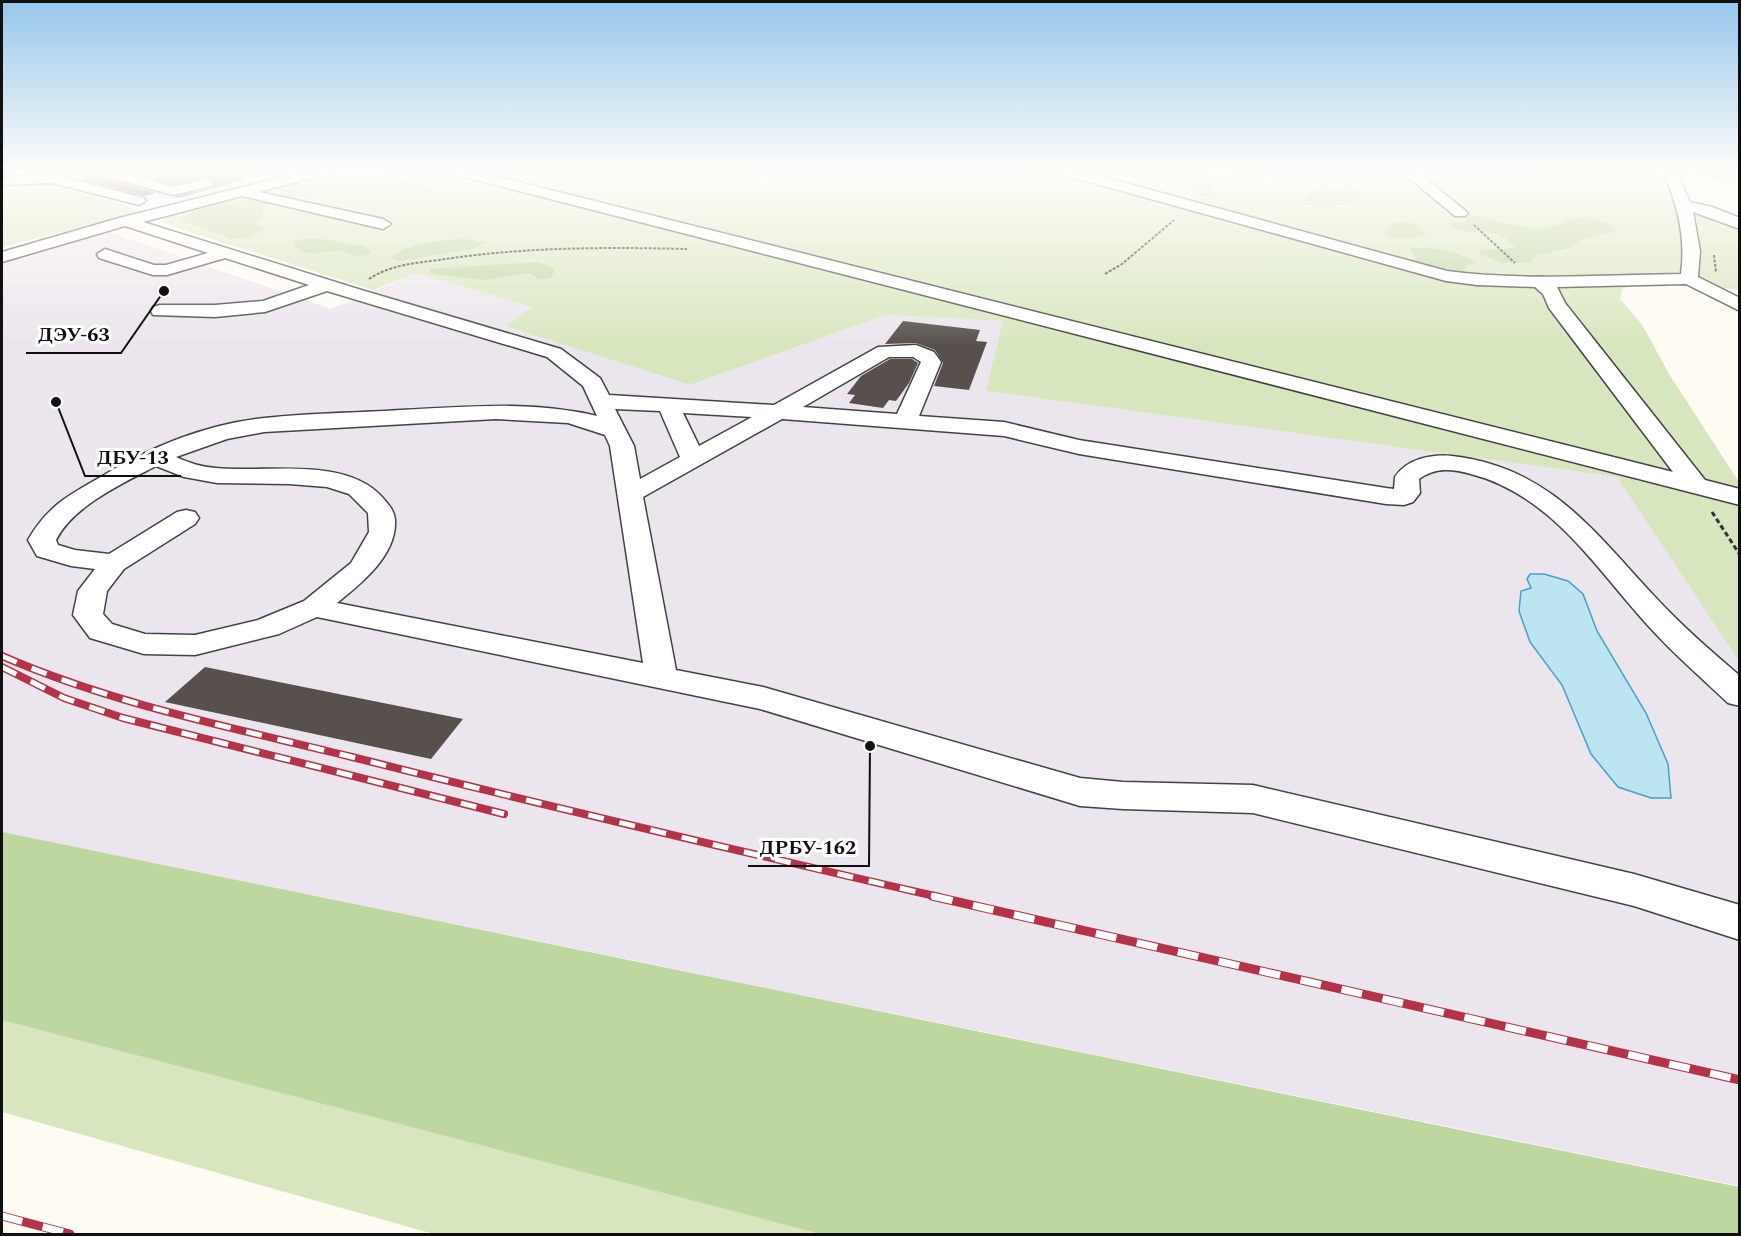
<svg xmlns="http://www.w3.org/2000/svg" width="1741" height="1236" viewBox="0 0 1741 1236" font-family="Spectral,serif">
	<rect width="100%" height="100%" fill="#fefbf3"/>
	<g fill="#ebe5ed">
		<path d="M42,173H282L177,199L122,194Z"/>
		<path d="M109,232L331,309L416,273L533,307L507,326L690,385L886,315L1004,321L986,391L1618,477L1739,661V1186L2,832V261Z"/>
	</g>
	<g fill="#d8e6bf">
		<path d="M2,173H11L139,209L132,214L118,218L2,247Z"/>
		<path d="M282,173H302L222,193L177,199Z"/>
		<path d="M334,173H1655L1673,201L1685,212V206L1739,224V290C1705,287 1654,276 1622,289L1620,299L1643,326L1669,374L1739,482V661L1617,477L986,391L1003,321L886,315L690,385L506,326L532,307L416,273L373,290L165,224V218L183,211Z"/>
		<path d="M2,832L1739,1187V1234H434L2,1112Z"/>
	</g>
	<g fill="#bed6a0">
		<path d="M344,173L386,174L431,189L432,192L418,194L392,190L364,194L328,190L298,197L278,196V190Z"/>
		<path d="M1213,173H1233L1231,178L1209,186L1217,197H1207L1193,193L1194,187L1190,181V178L1211,175Z"/>
		<path d="M1321,188L1344,191L1347,188L1363,191L1360,200L1341,205H1307L1302,203L1312,190Z"/>
		<path d="M252,199L270,201L257,224L265,229L250,236L233,239L180,220C200,205 227,202 252,199Z"/>
		<path d="M1474,215C1497,220 1546,238 1565,220C1582,217 1606,216 1617,231L1584,238L1570,248L1537,255L1531,262L1502,263L1479,254L1481,249L1502,250L1515,247C1497,222 1465,241 1447,222L1467,223L1465,217Z"/>
		<path d="M1408,222L1420,226L1426,236L1396,238L1385,235V230L1394,223Z"/>
		<path d="M315,238L364,246L371,250L369,254C360,257 352,256 343,251L313,253L302,252L295,247L294,243L303,239Z"/>
		<path d="M464,239L485,242L473,249L400,261L390,258C410,242 439,241 464,239Z"/>
		<path d="M1413,247C1435,248 1458,251 1477,263L1467,265L1463,271L1444,270L1421,265L1411,260L1416,257L1411,250Z"/>
		<path d="M538,262L555,269L551,278L538,279L530,273L483,280L431,274L430,269Z"/>
		<path d="M2,832L1739,1187V1234H821L2,1020Z"/>
	</g>
	<path fill="#bce4f1" stroke="#4aa0c2" stroke-width="1.5" d="M1530,574H1544L1568,581L1583,594L1597,631L1646,713L1668,764L1671,798H1651L1618,787L1591,754L1562,685L1530,642L1519,611L1521,591L1531,588L1527,579Z"/>
	<g fill="#57504d">
		<path d="M84,173H101L104,178L171,197L156,193L145,196L83,180Z"/>
		<path d="M133,173H245L246,179L178,198L173,197L212,188L215,182L205,177L173,185Z"/>
		<path d="M903,321L980,330L976,341L987,342L969,390L934,386L943,363L935,350L916,343L885,344Z"/>
		<path d="M890,359H912L918,363L909,383L896,401L889,400L883,408L849,403L855,395L847,394L861,376Z"/>
		<path d="M205,667L463,719L431,759L165,702Z"/>
	</g>
	<g fill="none" stroke-linecap="round" stroke-linejoin="round">
		<defs>
			<g id="minor">
				<path d="M25,173H48L144,198L146,201L139,205L53,183L2,185V177L27,176Z"/>
				<path d="M103,173H125L173,187L206,179L213,183L211,186L173,195L105,176Z"/>
				<path d="M299,173H322L320,176L259,192L383,219L391,224L383,229L242,196L143,222L358,289L561,349L600,378L609,395L774,405L878,347L916,345L934,352L941,362L919,416L1004,422L1079,440L1386,488L1394,489L1395,477C1407,459 1431,454 1452,456C1550,467 1594,532 1656,598C1682,626 1711,651 1740,676V706L1728,703C1704,680 1678,658 1655,633C1599,574 1555,496 1471,474C1452,469 1436,467 1419,479L1420,493L1413,502L1404,505L1386,504L1079,454L1004,436L782,419L643,497L676,670L763,687L1080,778L1123,782L1253,785L1634,874L1740,905V940L1634,906L1253,813L1123,809L1080,806L760,709L317,617L279,634L195,655L144,654L90,638L73,615L78,591L95,569L71,566L37,556L28,540C47,507 67,496 99,478C148,448 206,424 265,418C310,413 356,413 401,410C467,407 532,400 597,416L583,386L547,357L327,291L265,312L215,317L153,315L151,311L153,307L160,305H215L263,301L309,285L225,258L167,275H153L99,258L97,254L105,249L154,265H166L208,253L125,226L2,262V252L119,218ZM889,357H913L921,362L897,414L803,407ZM615,409L660,411L680,457L640,479L634,446ZM683,413L752,417L699,446ZM496,419L568,423L605,435L610,446L643,663L337,603C362,583 397,555 395,520C394,510 389,505 382,497C345,456 265,473 216,468C202,467 189,463 176,457L227,439L264,432ZM156,466L184,477L217,483L289,484L327,487L349,494L368,513L369,532L351,563L304,601L258,620L195,635L145,634L112,624L103,614L107,591L124,569L195,524L199,518L195,512L186,510L177,512L109,554L75,550L58,545L56,540C73,506 123,483 156,466Z"/>
				<path d="M459,173H483L1673,472L1549,308L1543,294L1535,287L1477,285L1446,281L1068,176L1066,173H1089L1447,271C1524,281 1603,275 1681,274C1686,238 1678,205 1663,173H1677L1690,202L1712,207L1740,218V229L1693,212L1700,251L1698,277L1740,298V311L1686,284L1557,287L1565,303L1705,480L1740,489V505L461,176Z"/>
				<path d="M1403,173H1419L1468,213L1465,216H1455Z"/>
			</g>
		</defs>
		<use href="#minor" stroke="#434343" stroke-width="3"/>
		<g stroke="#323232" stroke-width="2" stroke-dasharray="3 1.5" stroke-linecap="butt">
			<path d="M1690,174L1740,178"/>
			<path d="M1165,181L1171,173"/>
			<path d="M1474,225L1515,263"/>
			<path d="M1714,255L1716,272"/>
			<path d="M1105,274L1122,264L1174,220"/>
			<path d="M369,279C390,265 415,263 439,260C521,247 604,247 687,249"/>
		</g>
		<path stroke="#323232" stroke-width="3" stroke-dasharray="5 3" stroke-linecap="butt" d="M1712,512L1740,555"/>
		<use href="#minor" fill="#fff" fill-rule="evenodd"/>
		<defs>
			<g id="rail-far1">
				<path d="M2,656C113,704 234,728 352,757C547,806 743,852 939,897"/>
				<path d="M2,667L64,698L123,718L504,814"/>
			</g>
			<g id="rail">
				<path d="M932,896L1740,1080"/>
				<path d="M2,1216L70,1234"/>
			</g>
		</defs>
		<use href="#rail-far1" stroke="#b43349" stroke-width="8"/>
		<use href="#rail" stroke="#b43349" stroke-width="9"/>
		<use href="#rail-far1" stroke="#fff" stroke-width="5" stroke-dasharray="16" stroke-linecap="butt"/>
		<use href="#rail" stroke="#fff" stroke-width="7" stroke-dasharray="21" stroke-linecap="butt"/>
	</g>
	<linearGradient id="sky" x2="0" y2="1"><stop stop-color="#96c7ec"/><stop offset="0.5" stop-color="#fffdfa"/><stop offset="1" stop-color="#fffdfa" stop-opacity="0"/></linearGradient>
	<rect width="1741" height="346" fill="url(#sky)"/>
	<path fill="none" stroke="#101010" stroke-width="2" d="M164 291L121 353H26M56 402L85 476H181M870 746L869 866H748"/>
	<g fill="#101010" stroke="#fff" stroke-width="2">
		<circle cx="164" cy="291" r="6"/>
		<circle cx="56" cy="402" r="6"/>
		<circle cx="870" cy="746" r="6"/>
	</g>
	<g font-size="20" text-anchor="middle" font-weight="bold" fill="#101010" stroke="#fff" stroke-width="6" stroke-linejoin="round" paint-order="stroke">
		<text x="74" y="341">ДЭУ-63</text>
		<text x="133" y="464">ДБУ-13</text>
		<text x="808" y="854">ДРБУ-162</text>
	</g>
	<rect width="1741" height="1236" fill="none" stroke="#101010" stroke-width="6"/>
</svg>
